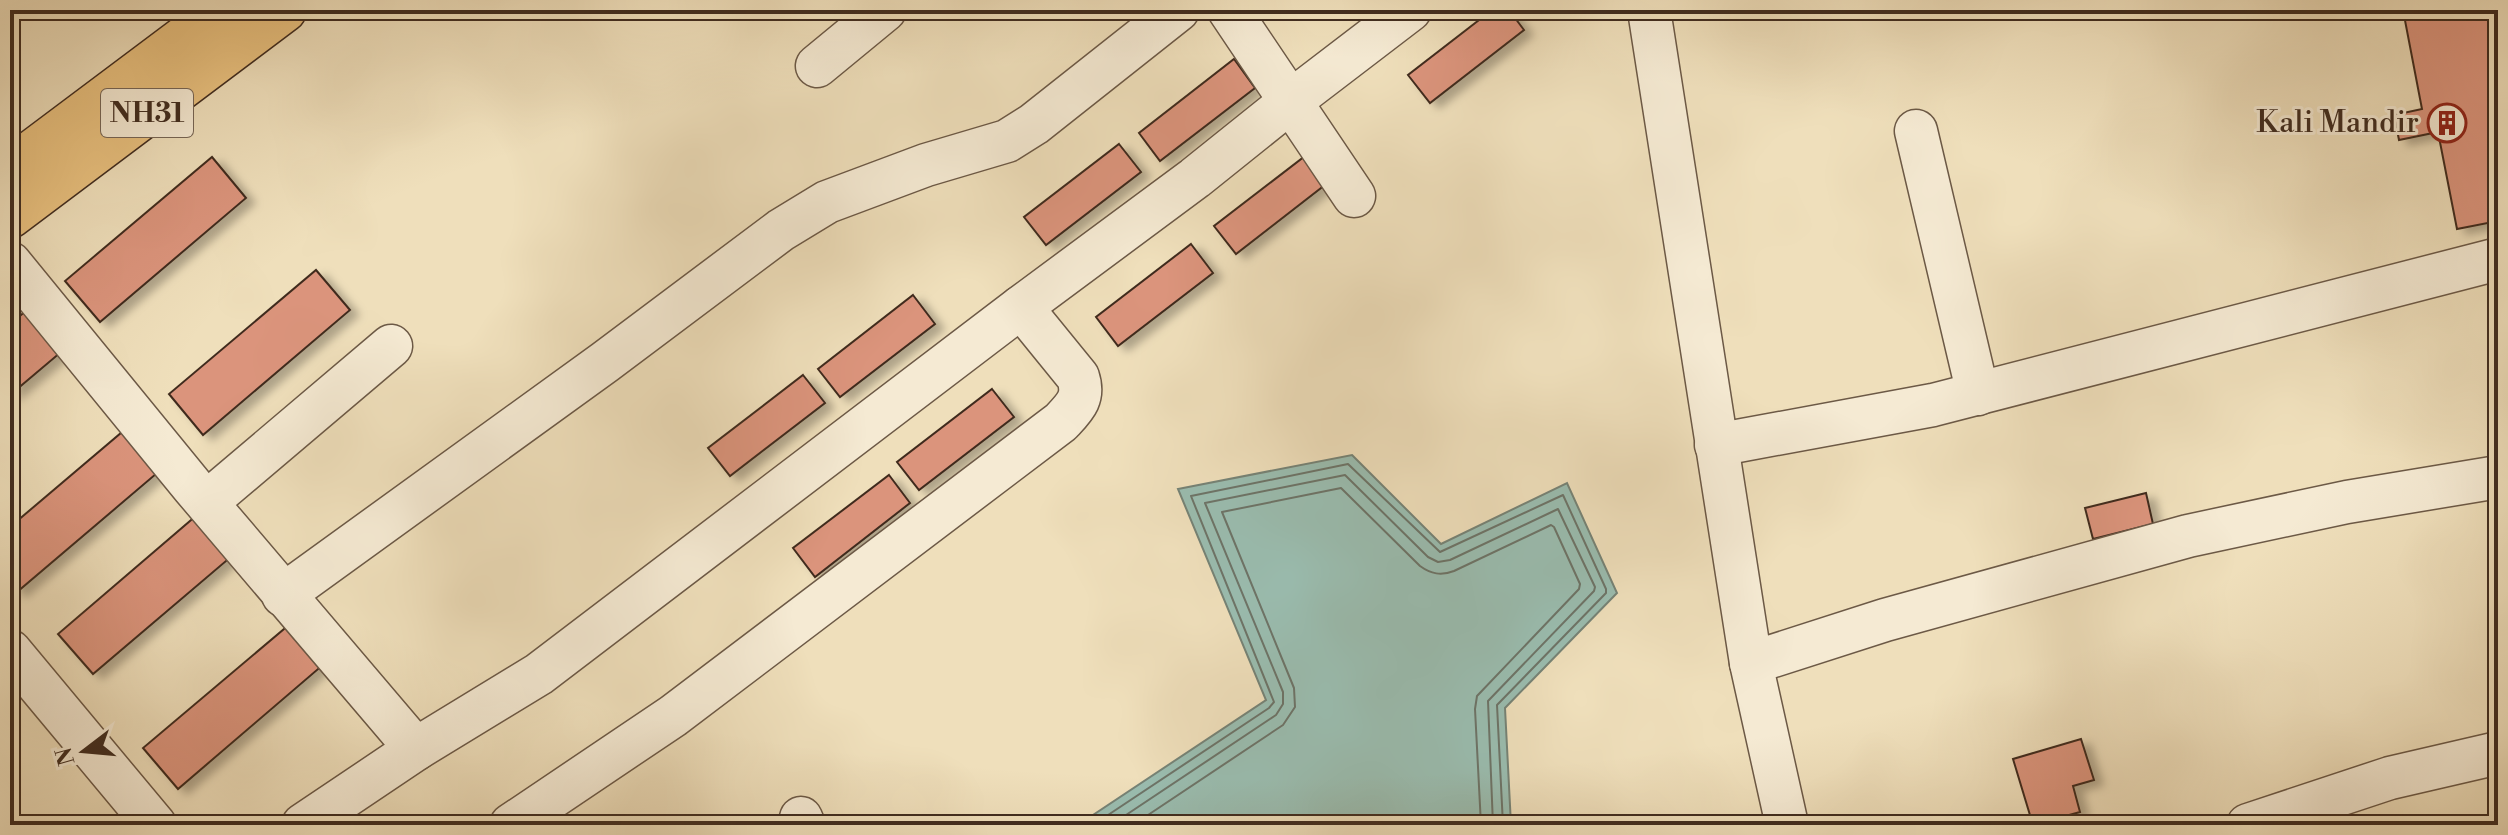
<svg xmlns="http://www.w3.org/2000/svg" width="2508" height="835" viewBox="0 0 2508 835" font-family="'Libre Bodoni',serif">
	<defs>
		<filter id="shadow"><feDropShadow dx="9" dy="5" stdDeviation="4" flood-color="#0004"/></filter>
	</defs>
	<rect width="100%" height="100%" fill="#efdfbb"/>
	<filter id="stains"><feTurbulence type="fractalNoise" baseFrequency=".0025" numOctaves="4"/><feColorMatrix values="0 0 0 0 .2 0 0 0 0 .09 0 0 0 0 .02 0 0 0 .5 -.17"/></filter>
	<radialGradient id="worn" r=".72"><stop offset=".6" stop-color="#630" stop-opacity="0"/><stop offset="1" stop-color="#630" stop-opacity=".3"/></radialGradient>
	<path fill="#9abdb0" stroke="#768376" stroke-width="2" d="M1352,455L1441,544L1567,483L1617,593L1505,708L1511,825H1078L1266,700L1178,489Z"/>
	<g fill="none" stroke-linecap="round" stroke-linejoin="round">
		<g stroke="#6d7468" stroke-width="2">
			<path d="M1093,825L1269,708L1274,702L1191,496L1348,464L1440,552L1563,495L1606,589V593L1497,705L1503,825"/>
			<path d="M1111,825L1276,715L1283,704V692L1205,503L1345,475L1428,557L1438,562L1450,560L1558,509L1595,587L1594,591L1488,701L1493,825"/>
			<path d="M1133,825L1283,725L1295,707L1294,688L1222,512L1341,488L1420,566C1431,574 1441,576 1454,571L1551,525L1554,527L1580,584L1579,589L1477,696L1475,709L1481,825"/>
		</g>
	</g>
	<g fill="#db947c" stroke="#402c1f" stroke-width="2" filter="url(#shadow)">
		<path d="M1492,10H1509L1524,30L1430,103L1408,75Z"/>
		<path d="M2403,10H2498V221L2457,229L2438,132L2399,140L2394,115L2422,109Z"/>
		<path d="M1234,59L1255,88L1160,161L1139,133Z"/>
		<path d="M1119,144L1141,172L1046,245L1024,217Z"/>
		<path d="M1309,153L1330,181L1236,254L1214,226Z"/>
		<path d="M212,157L246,198L100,322L65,281Z"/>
		<path d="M1191,244L1213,273L1118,346L1096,317Z"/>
		<path d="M316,270L350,310L203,435L169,394Z"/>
		<path d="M913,295L935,324L840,397L818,369Z"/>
		<path d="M32,306L67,347L10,395V324Z"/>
		<path d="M803,375L825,403L730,476L708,448Z"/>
		<path d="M992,389L1014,417L919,490L897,462Z"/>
		<path d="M128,427L163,468L17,592L10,584V527Z"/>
		<path d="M889,475L910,503L815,577L793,548Z"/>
		<path d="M2146,493L2153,524L2093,539L2085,508Z"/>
		<path d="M204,509L239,550L93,674L58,634Z"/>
		<path d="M290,624L324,664L178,789L143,748Z"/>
		<path d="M2081,739L2094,780L2073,786L2080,812L2033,825L2013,759Z"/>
	</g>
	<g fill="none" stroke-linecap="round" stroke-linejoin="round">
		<defs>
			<g id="minor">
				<path d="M1229,10L1354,196"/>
				<path d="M1649,10L1751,663L1787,825"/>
				<path d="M817,66L885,10"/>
				<path d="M1916,131L1978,394"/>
				<path d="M10,263L193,487L416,749"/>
				<path d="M1716,445L1933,405L2498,259"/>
				<path d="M207,502L391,346"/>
				<path d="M283,595L605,362L781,230L827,202L926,165L1007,141L1034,124L1178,10"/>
				<path d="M10,651L155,825"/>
				<path d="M1751,663L1885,620L2188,536L2347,502L2498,477"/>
				<path d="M801,818L804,825"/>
				<path d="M303,825L416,749L539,674L1021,307L1195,178L1291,101L1410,10"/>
				<path d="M511,825L673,716L1061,422C1075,407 1085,398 1078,377L1021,307"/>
				<path d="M2248,825L2390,778L2498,753"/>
			</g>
			<g id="trunk">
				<path d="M10,169L222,10"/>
				<path d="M10,216L284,10"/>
			</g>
		</defs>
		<use href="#minor" stroke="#6c5946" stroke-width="45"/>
		<use href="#trunk" stroke="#402c1f" stroke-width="47"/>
		<use href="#minor" stroke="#f5ead3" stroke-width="42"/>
		<use href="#trunk" stroke="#e8c07e" stroke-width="44"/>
	</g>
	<defs>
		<symbol id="building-ring" viewBox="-11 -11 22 22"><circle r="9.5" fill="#f5ead3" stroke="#8f2418" stroke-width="1.5"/><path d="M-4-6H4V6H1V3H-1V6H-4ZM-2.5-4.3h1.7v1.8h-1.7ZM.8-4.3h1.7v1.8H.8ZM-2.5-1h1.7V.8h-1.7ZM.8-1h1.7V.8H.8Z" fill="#8f2418"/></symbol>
	</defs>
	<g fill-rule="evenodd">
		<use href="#building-ring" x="2425" y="101" width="44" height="44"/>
	</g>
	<g text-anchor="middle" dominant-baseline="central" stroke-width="6" stroke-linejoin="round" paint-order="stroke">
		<rect fill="#f5ead3" stroke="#766555" stroke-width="2" x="101" y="89" width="92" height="48" rx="6"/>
		<g font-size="28" font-weight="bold" fill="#402c1f">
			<text x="147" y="113">NH31</text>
		</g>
		<g font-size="30" fill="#402c1f" stroke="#f5ead3" text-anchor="end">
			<text x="2419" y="123">Kali Mandir</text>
		</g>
	</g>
	<rect width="2508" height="835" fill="none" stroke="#efdfbb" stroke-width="40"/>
	<rect x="12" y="12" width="2484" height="811" fill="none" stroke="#402c1f" stroke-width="4"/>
	<rect x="20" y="20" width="2468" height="795" fill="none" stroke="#402c1f" stroke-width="2"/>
	<g transform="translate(84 751) rotate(254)" stroke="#f5ead3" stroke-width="6" paint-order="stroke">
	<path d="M0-6L14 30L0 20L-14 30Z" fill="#402c1f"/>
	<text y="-12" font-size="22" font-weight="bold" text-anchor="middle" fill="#402c1f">N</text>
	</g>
	<rect width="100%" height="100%" filter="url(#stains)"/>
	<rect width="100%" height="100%" fill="url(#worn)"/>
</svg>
